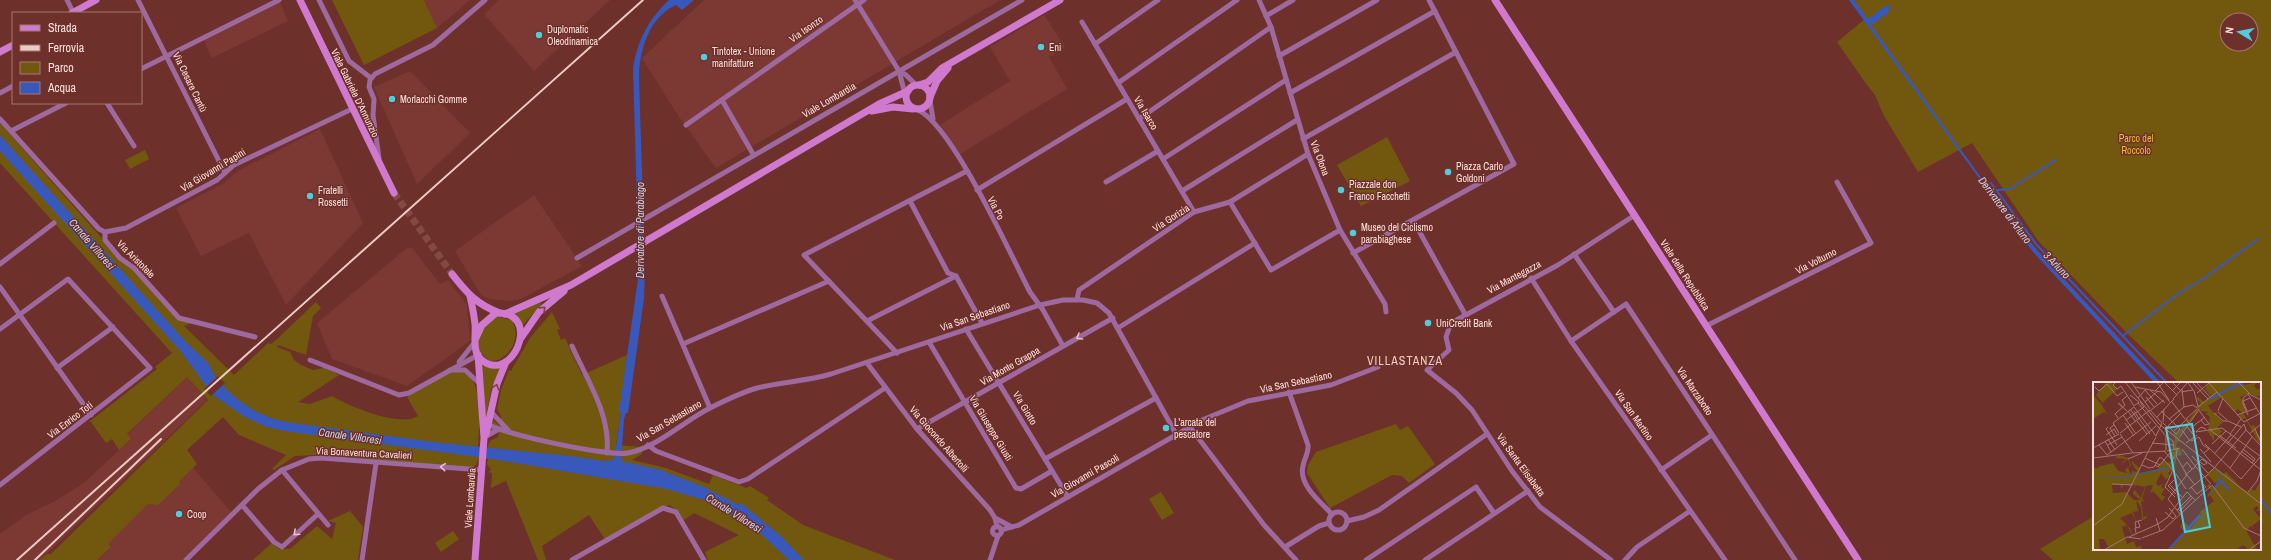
<svg xmlns="http://www.w3.org/2000/svg" width="2271" height="560" viewBox="0 0 2271 560" font-family="'Archivo Narrow',sans-serif">
	<rect width="100%" height="100%" fill="#6d302b"/>
	<g fill="#7c3934">
		<path d="M424,0H470L437,28Z"/>
		<path d="M499,0H610L534,71L484,14Z"/>
		<path d="M704,0H1000L716,168L677,114L642,58Z"/>
		<path d="M279,1L288,21L212,58L203,39Z"/>
		<path d="M1044,15L1065,47L1049,57L1067,89L960,154L940,125L1010,81L990,47Z"/>
		<path d="M410,71L470,133L417,184L374,87Z"/>
		<path d="M320,129L363,223L286,305L249,233L201,256L176,208L222,184L241,169Z"/>
		<path d="M534,195L582,266L521,299L511,301L489,299L481,295L455,251Z"/>
		<path d="M407,248H412L440,284L448,280L467,305L470,341L407,386L332,359L317,323Z"/>
		<path d="M187,377L207,400L40,560H0V534L26,515L55,501L84,483L131,439L127,435Z"/>
		<path d="M193,468L232,513L185,560H97L111,547L108,544L147,505L153,504L157,506Z"/>
	</g>
	<g fill="#72580e" fill-rule="evenodd">
		<path d="M332,0H424L437,28L364,65Z"/>
		<path d="M1854,0H2271V560H2053L2040,549L2094,516V549H2260V383H2179L2127,333L2039,242L1972,143L1918,172L1884,116L1875,95L1867,85L1837,42L1865,19ZM2227,20H2251V44H2227Z"/>
		<path d="M0,123L114,252L137,272L171,311L191,323L184,326L234,375L268,343L271,344L276,340L316,302L321,308L313,316L306,355L278,345L277,347L290,352L294,360L301,365L313,370L324,368L339,375L298,402L310,404L332,396C348,406 401,428 418,416L407,397C421,389 438,375 454,372C486,365 479,430 478,447L487,448L490,441L498,437L499,432L488,436L489,427L499,426L491,423V418L500,426L501,416L497,409L501,390L509,370L511,371L530,338L552,312L560,329L557,330L561,340L565,338L582,375L627,355L620,412L621,413L616,445L642,447V454L632,460L666,468L709,484L713,475L746,488L750,486L769,498L767,500L803,525L895,560H708L705,552L739,535L694,513L684,520L676,509L669,505L606,541L589,515L542,546L546,560H538L506,481L491,488L492,473L488,472L491,470L487,464L488,459L479,458L476,465L472,468L316,455L295,456L274,470L272,469L286,455L239,435L223,417L187,450L197,464L179,482L180,484L157,506L153,504L147,505L108,544L111,547L97,560H40L47,554H51L208,400L187,377L127,434L131,439L119,450L112,439L106,443L91,422H89L157,369L155,367L172,353L0,163Z"/>
		<path d="M1387,137L1410,181L1361,206L1337,165Z"/>
		<path d="M145,150L149,159L130,169L125,160Z"/>
		<path d="M538,302L542,304L523,325L514,313Z"/>
		<path d="M496,316L511,320C523,334 510,362 490,361L479,352C475,337 483,325 496,316Z"/>
		<path d="M479,364L488,368H500L491,390L486,419Z"/>
		<path d="M1396,424L1400,430L1408,426L1435,464L1409,483L1402,476L1392,475L1330,508L1307,473L1308,465L1316,452Z"/>
		<path d="M1161,492L1174,513L1162,520L1149,499Z"/>
		<path d="M350,511L363,527L358,560H253L272,543L279,549H290L317,526L332,539L336,523L328,521Z"/>
		<path d="M453,531L459,539L441,552L435,543Z"/>
	</g>
	<g fill="#3958bc">
		<path d="M669,0H694L682,10L676,5C649,17 639,51 639,78L645,270L644,298L628,413H626L624,419L621,461L661,470L704,487L739,505L741,503L782,537L804,560H789L760,533L727,511L704,500L667,489L493,459L285,431L267,427L245,417L213,395L179,349L0,151V135L187,343C193,349 199,354 205,360C210,364 212,371 215,376C236,402 259,418 293,423L442,443L571,456L604,461L614,460L621,413L619,412L639,272L633,68C637,41 649,18 669,0Z"/>
		<path d="M1849,0H1854L1868,19L1884,7L1891,5L1888,13L1871,25L1990,190L2037,250L2161,383H2155L2033,252Z"/>
	</g>
	<path fill="#6d302b" d="M218,376L225,383L211,396L204,389Z"/>
	<g fill="none" stroke-linecap="round" stroke-linejoin="round">
		<g stroke="#3958bc" stroke-width="2">
			<path d="M1991,183L2036,244L2167,383"/>
			<path d="M1998,190L2010,189L2056,160"/>
			<path d="M2124,335L2179,293L2200,281L2258,239"/>
			<path d="M2260,498L2271,513"/>
		</g>
		<path stroke="#834a45" stroke-width="7" stroke-dasharray="7 3.5" stroke-linecap="butt" d="M394,193L452,274"/>
		<g stroke="#9e699e" stroke-width="5">
			<path d="M67,0L73,12"/>
			<path d="M138,0L225,173"/>
			<path d="M319,0L349,61L371,78"/>
			<path d="M855,0L899,71L906,98"/>
			<path d="M1259,0L1271,27L1308,154L1340,230L1385,304L1386,312"/>
			<path d="M1266,16L1293,0"/>
			<path d="M1082,22L1194,212"/>
			<path d="M1095,44L1158,0"/>
			<path d="M1279,56L1377,0"/>
			<path d="M141,69L279,0"/>
			<path d="M899,71L906,75L916,85"/>
			<path d="M1118,83L1237,0"/>
			<path d="M0,93L13,86"/>
			<path d="M1290,93L1435,11"/>
			<path d="M722,100L753,154"/>
			<path d="M930,101L933,119"/>
			<path d="M107,103L134,146"/>
			<path d="M918,110C953,126 1010,254 1030,292L1043,310L1063,346"/>
			<path d="M0,119L99,229L105,232L126,228L217,180L234,165L352,109"/>
			<path d="M1139,119L1271,27"/>
			<path d="M686,125L864,0"/>
			<path d="M11,131L66,103"/>
			<path d="M1303,139L1456,52"/>
			<path d="M379,158L373,115L374,99L369,87L370,80L375,74L433,45L485,0"/>
			<path d="M1163,159L1286,80"/>
			<path d="M1106,182L1158,151"/>
			<path d="M977,190L1127,99"/>
			<path d="M1182,191L1297,120"/>
			<path d="M910,201L948,273L956,276L982,323"/>
			<path d="M1230,202L1271,270L1340,230"/>
			<path d="M1413,220L1465,314"/>
			<path d="M105,232V240L120,258L134,268L179,318L255,337"/>
			<path d="M1353,253L1514,164L1429,0"/>
			<path d="M1574,254L1614,312L1626,304L1795,560"/>
			<path d="M577,258L1022,0"/>
			<path d="M0,264L54,223"/>
			<path d="M1531,278L1571,341L1725,560"/>
			<path d="M0,287L91,415"/>
			<path d="M662,296L710,408"/>
			<path d="M1077,299L1079,290L1194,212L1230,202L1308,154"/>
			<path d="M867,321L956,276"/>
			<path d="M1706,326L1871,243L1837,182"/>
			<path d="M1118,328L1255,243"/>
			<path d="M0,329L68,279L150,368L0,485"/>
			<path d="M966,329L1068,497"/>
			<path d="M1571,341L1614,312"/>
			<path d="M929,342L1016,488L1021,489L1052,471"/>
			<path d="M683,344L829,281"/>
			<path d="M572,346C587,380 611,415 607,453"/>
			<path d="M897,353L804,255L967,171"/>
			<path d="M310,360L399,395L409,393L478,355"/>
			<path d="M459,362L474,343"/>
			<path d="M867,363L917,429L990,510L995,518L997,527"/>
			<path d="M57,368L113,327"/>
			<path d="M450,370H465L479,383"/>
			<path d="M1289,392L1308,445C1309,454 1304,458 1303,466C1298,484 1320,502 1332,514"/>
			<path d="M491,412L508,430"/>
			<path d="M487,423C499,434 611,457 628,453C656,448 684,421 710,408C724,401 742,392 757,388C782,382 807,381 831,374L1040,305L1063,300H1083L1097,303L1109,313L1176,434"/>
			<path d="M1190,427L1264,525L1296,560"/>
			<path d="M917,429L1113,318"/>
			<path d="M485,437L499,429"/>
			<path d="M648,445L656,451L739,482L748,479L885,388"/>
			<path d="M1045,459L1156,398"/>
			<path d="M282,470L328,525"/>
			<path d="M1661,470L1712,435"/>
			<path d="M242,505L274,542L282,547L318,514"/>
			<circle cx="1338" cy="521" r="9"/>
			<path d="M995,518L1012,527"/>
			<path d="M1347,521L1364,517L1379,510L1487,434"/>
			<circle cx="997" cy="531" r="4.5"/>
			<path d="M1001,530L1019,525L1202,420L1248,401L1331,385L1378,367"/>
			<path d="M1285,547L1319,526L1329,523"/>
			<path d="M186,560L258,489L282,470L309,459L321,458L482,470"/>
			<path d="M362,560L376,463"/>
			<path d="M572,560L663,508L676,512L704,560"/>
			<path d="M990,560L998,536"/>
			<path d="M1366,560L1476,487L1494,513"/>
			<path d="M1425,560L1528,491"/>
			<path d="M1611,560L1540,507L1512,471L1472,410L1456,393L1427,370L1449,350L1446,337L1451,323L1558,265L1635,215"/>
			<path d="M1625,560L1637,547L1690,511"/>
		</g>
		<g stroke="#cf7acf" stroke-width="7">
			<path d="M300,0L394,193"/>
			<path d="M1495,0L1858,560"/>
			<path d="M72,13L96,0"/>
			<path d="M0,52L13,45"/>
			<circle cx="918" cy="97" r="12"/>
			<path d="M919,85L928,82L942,68L1060,0"/>
			<path d="M930,97L937,81L948,68"/>
			<path d="M872,111L893,107L913,109"/>
			<path d="M452,274C466,292 477,305 500,313"/>
			<path d="M470,296C472,305 474,314 475,324C476,333 473,345 477,354C479,358 484,362 488,364C517,375 540,311 496,313L482,325L475,340"/>
			<path d="M505,314L571,285L879,104L908,91"/>
			<path d="M521,338L539,312L564,291"/>
			<path d="M486,434L497,384L506,362"/>
			<path d="M475,560L484,438L478,355"/>
		</g>
		<g stroke="#edcbc7" stroke-width="2">
			<path d="M17,560L643,0"/>
			<path d="M35,560L161,439"/>
		</g>
	</g>
	<defs><path id="oneway-chevron" d="M-2-3.5L2.5 0L-2 3.5" fill="none" stroke-width="1.6" stroke-linecap="round" stroke-linejoin="round"/></defs>
	<g stroke="#813f4c">
		<use href="#oneway-chevron" transform="translate(543 309) rotate(-44)"/>
		<use href="#oneway-chevron" transform="translate(496 387) rotate(-73)"/>
	</g>
	<g stroke="#e6c2cc">
		<use href="#oneway-chevron" transform="translate(1079 337) rotate(150)"/>
		<use href="#oneway-chevron" transform="translate(443 467) rotate(-175)"/>
		<use href="#oneway-chevron" transform="translate(296 533) rotate(138)"/>
	</g>
	<g fill="#53cbda" stroke="#6d302b" stroke-width="1.5">
		<circle cx="539" cy="35" r="4"/>
		<circle cx="1041" cy="47" r="4"/>
		<circle cx="704" cy="57" r="4"/>
		<circle cx="392" cy="99" r="4"/>
		<circle cx="1448" cy="172" r="4"/>
		<circle cx="1341" cy="190" r="4"/>
		<circle cx="310" cy="196" r="4"/>
		<circle cx="1353" cy="233" r="4"/>
		<circle cx="1428" cy="323" r="4"/>
		<circle cx="1166" cy="428" r="4"/>
		<circle cx="179" cy="514" r="4"/>
	</g>
	<g text-anchor="middle" dominant-baseline="central" stroke-width="3" stroke-linejoin="round" paint-order="stroke">
		<g font-size="10" fill="#fedfdb" stroke="#6d302b" text-anchor="start">
			<text x="547" y="29">Duplomatic<tspan x="547" dy="12">Oleodinamica</tspan></text>
			<text x="1049" y="47">Eni</text>
			<text x="712" y="51">Tintotex - Unione<tspan x="712" dy="12">manifatture</tspan></text>
			<text x="400" y="99">Morlacchi Gomme</text>
			<text x="1456" y="166">Piazza Carlo<tspan x="1456" dy="12">Goldoni</tspan></text>
			<text x="1349" y="184">Piazzale don<tspan x="1349" dy="12">Franco Facchetti</tspan></text>
			<text x="318" y="190">Fratelli<tspan x="318" dy="12">Rossetti</tspan></text>
			<text x="1361" y="227">Museo del Ciclismo<tspan x="1361" dy="12">parabiaghese</tspan></text>
			<text x="1436" y="323">UniCredit Bank</text>
			<text x="1174" y="422">L'arcata del<tspan x="1174" dy="12">pescatore</tspan></text>
			<text x="187" y="514">Coop</text>
		</g>
		<g font-size="10" fill="#fedfdb" stroke="#6d302b">
			<text transform="translate(806 29) rotate(-35)">Via Isonzo</text>
			<text transform="translate(190 82) rotate(64)">Via Cesare Cantù</text>
			<text transform="translate(355 93) rotate(64)">Viale Gabriele D'Annunzio</text>
			<text transform="translate(829 100) rotate(-30)">Viale Lombardia</text>
			<text transform="translate(1146 113) rotate(59)">Via Isarco</text>
			<text transform="translate(1320 158) rotate(69)">Via Olona</text>
			<text transform="translate(213 170) rotate(-31)">Via Giovanni Papini</text>
			<text transform="translate(996 208) rotate(63)">Via Po</text>
			<text transform="translate(1171 218) rotate(-33)">Via Gorizia</text>
			<text transform="translate(136 259) rotate(45)">Via Aristotele</text>
			<text transform="translate(1816 261) rotate(-27)">Via Volturno</text>
			<text transform="translate(1685 275) rotate(57)">Viale della Repubblica</text>
			<text transform="translate(1514 277) rotate(-28)">Via Mantegazza</text>
			<text transform="translate(975 316) rotate(-19)">Via San Sebastiano</text>
			<text transform="translate(1010 366) rotate(-30)">Via Monte Grappa</text>
			<text transform="translate(1296 382) rotate(-12)">Via San Sebastiano</text>
			<text transform="translate(1695 391) rotate(56)">Via Marzabotto</text>
			<text transform="translate(1025 408) rotate(59)">Via Giotto</text>
			<text transform="translate(1634 415) rotate(55)">Via San Martino</text>
			<text transform="translate(70 420) rotate(-37)">Via Enrico Toti</text>
			<text transform="translate(669 421) rotate(-30)">Via San Sebastiano</text>
			<text transform="translate(991 428) rotate(59)">Via Giuseppe Giusti</text>
			<text transform="translate(939 439) rotate(49)">Via Giocondo Albertolli</text>
			<text transform="translate(364 453) rotate(3)">Via Bonaventura Cavalieri</text>
			<text transform="translate(1521 465) rotate(54)">Via Santa Elisabetta</text>
			<text transform="translate(1085 476) rotate(-30)">Via Giovanni Pascoli</text>
			<text transform="translate(470 498) rotate(-86)">Viale Lombardia</text>
		</g>
		<g font-size="10" fill="#eebc35" stroke="#6d302b">
			<text x="2136" y="138">Parco del<tspan x="2136" dy="12">Roccolo</tspan></text>
		</g>
		<g font-size="11" font-style="italic" fill="#c6d1eb" stroke="#6d302b">
			<text transform="translate(2005 210) rotate(53)">Derivatore di Arluno</text>
			<text transform="translate(640 230) rotate(-90)">Derivatore di Parabiago</text>
			<text transform="translate(92 244) rotate(49)">Canale Villoresi</text>
			<text transform="translate(2057 265) rotate(46)">3 Arluno</text>
			<text transform="translate(350 436) rotate(8)">Canale Villoresi</text>
			<text transform="translate(734 513) rotate(32)">Canale Villoresi</text>
		</g>
		<g font-size="12" letter-spacing="1" fill="#f6c9c3" stroke="#6d302b">
			<text x="1405" y="361">VILLASTANZA</text>
		</g>
	</g>
	<g transform="translate(2093 382)">
		<rect width="168" height="168" fill="#6d302b"/>
		<path d="M18,0L23,7L26,6L8,22L14,32L11,30L0,37V13L8,22L9,20L3,13L13,1ZM116,0H148L152,3L164,0L161,4L165,8L168,5V13L163,15L168,17L156,11L147,15L150,20L152,30L150,31L158,44L161,43L163,46L161,48L167,55L168,64L152,36L149,37L146,34L149,31L145,27L142,30L129,15L115,24L121,31L124,30L123,34L130,40L124,46L129,49L126,53H121V59L115,50L117,35L113,32L115,30L107,29L108,26L84,56L88,59L84,60L83,64L89,69L88,73L84,74L81,87L75,91L77,94L73,98L68,91L63,101L65,104L72,101L68,104L70,107L76,99L68,113L71,114L74,117L72,115L69,119L60,109L59,111L55,107L58,109L60,103L53,104L49,117L52,120L48,119L50,132V136L54,133L53,137L50,138L49,136L48,125L43,118L45,129L40,130L43,140L39,131L27,136L37,146L39,152L43,151L39,153L34,143L29,145L34,162L41,159L43,165L48,164L49,168H13L16,166L11,157H6L7,168H0V86H4L5,89V85L20,81L25,89L34,91L32,88L37,83L35,77L26,84L33,77L22,76L26,73L35,76L38,83L35,86L38,93L39,89L45,90L39,82V79L47,87L46,91L65,87L70,78L73,81L81,79L77,71L81,69L82,55L71,46L83,54L80,50L84,52L94,40V36L96,38L104,27L103,24L108,22L103,16L105,15L111,20L118,14L112,7ZM27,102L29,107L30,102L42,103L40,112L48,118H41L33,110L20,111L19,103ZM43,103L52,105L48,116L41,107ZM121,86L130,92L133,90L147,104L143,102L155,110L159,107L162,109L168,98V129H163L166,126L164,124L160,127L168,137L159,144L162,148L158,144L153,148L164,168H156L150,163L143,168H74L92,150L87,145L90,139L98,146L108,133L107,130L121,119L117,113L115,115L114,114L118,108L114,104L116,101L121,106L126,99L122,101L116,94L113,95Z" fill="#72580e" fill-rule="evenodd"/>
		<path d="M113,20L82,56L83,73L101,71L104,72L146,105L129,92L125,103L115,115V123L114,128L112,127L97,146L84,159L74,168L115,125V115L129,92L101,71L83,74L82,80L80,82L78,85L74,87L28,96L0,95H29L77,85L82,78L83,55Z" fill="#3958bc"/>
		<path fill="none" stroke="#3958bc" stroke-width="2" d="M116,17L147,1L151,4M127,98L136,108M77,166L107,133"/>
		<path fill="none" stroke="#a77671" stroke-width="1" d="M23,0L20,3L24,7L28,4L41,24M32,0L66,42L168,122M38,0L57,27M64,0L76,18M71,0L84,13M79,0L88,9M99,0L115,17M115,0L151,40L168,31M145,0L158,13L168,18M95,1L101,9L105,24M104,1L117,15M14,2L24,14L30,10M2,5L6,9L14,2M42,5L68,10L77,20M89,7L91,25M52,8L64,22M57,8L72,21M62,9L71,0M79,9L88,0M88,10L100,8M104,11L116,1M155,12L167,32M37,13L46,20L41,24M53,15L61,25M45,16L53,7M80,17L95,0M52,20L65,9M79,20L92,37M45,21L72,53M32,23L29,18L34,14M29,24L25,21L34,29M41,25L63,54M105,25L124,10M37,27L45,38M105,27L116,42L112,43L108,38M57,28L69,41M58,28L71,18M35,29L43,40M41,29L57,52M68,29L87,47L83,52L75,44M125,29L130,16M154,29L150,19L157,16M125,30L134,38M121,31L130,39H135L148,45M30,33L43,52M144,33L164,26M155,33L150,22V16L156,11M25,36L22,32L32,23M63,36L81,17M76,37L91,25L100,23L104,26M93,37L102,50M93,37L104,27M33,38L51,25L47,20M44,39L54,52M70,40L71,27M32,41L41,54M70,41L74,45L88,31M151,42L153,48L168,64M21,43L17,46L22,54M93,43L102,55M15,45L13,47L24,63M99,45L112,35M116,47L168,88L164,99L155,110M162,47L168,60M89,48L97,59M81,49L93,38M103,50L129,46L167,74M103,50L108,45L113,47M26,51L20,41L41,25M27,51L57,28M27,52L40,71M137,52L148,37M156,52L168,42M13,53L21,47L24,52M73,53V68M126,53L143,66M63,54L69,41M73,54L80,59L81,67M86,56L105,29M15,57L22,68M12,59L18,70M46,59L63,44M98,59L106,55L110,63L116,67L111,71M59,61L81,63M93,61L104,53M112,62L148,97L168,74M119,62L133,49M134,62L151,42M6,63L14,73L58,40M15,63L29,55M0,66L26,52M84,67L83,74L94,93L89,99M89,67L102,84M107,67L118,80L116,78M150,67L162,77L159,81M71,69L79,78L81,76M74,69L87,66M148,69L161,79M55,70L63,55M56,70L73,69M40,71L55,70M122,71L138,53M99,74L116,92M0,76L39,71M52,76L67,83M35,77L49,71M49,83L56,86L61,85L67,75L71,78L80,88L72,105L82,115M62,83L65,85L77,71L81,76M102,84L109,77L114,81L111,83L107,80M102,84L118,102M90,85L94,80L99,87M122,85L153,48M137,86L159,55M83,92L93,107M92,93L102,85M94,93L102,103M112,95L121,86M81,98L75,104L83,112M19,102L40,103M77,103L89,115M119,103L151,146L168,154M98,105L104,112L113,105L108,100M96,107L111,95M82,125L94,110L102,118M85,127L87,129L100,115M84,128L98,114M72,130L80,137L83,134L76,126M87,132L75,117L89,99M63,136L67,149M0,144L29,122L55,70M43,146L42,140L49,138M43,151L42,146L47,145L45,139M36,155L65,142L75,135L81,126M49,156L70,148L118,104M11,168L34,155L48,157M156,168L168,159"/>
		<path fill="#53cbda" fill-opacity="0.15" stroke="#53cbda" stroke-width="2" d="M99,42L117,145L92,150L73,46Z"/>
		<rect width="168" height="168" fill="none" stroke="#fedfdb" stroke-width="2"/>
	</g>
	<rect x="12" y="12" width="130" height="92" fill="#6d302b" stroke="#a77671"/>
	<rect x="20" y="25" width="20" height="6" fill="#cf7acf" stroke="#a77671"/>
	<text x="48" y="32" font-size="12" fill="#fedfdb">Strada</text>
	<rect x="20" y="45" width="20" height="6" fill="#edcbc7" stroke="#a77671"/>
	<text x="48" y="52" font-size="12" fill="#fedfdb">Ferrovia</text>
	<rect x="20" y="62" width="20" height="12" fill="#72580e" stroke="#a77671"/>
	<text x="48" y="72" font-size="12" fill="#fedfdb">Parco</text>
	<rect x="20" y="82" width="20" height="12" fill="#3958bc" stroke="#a77671"/>
	<text x="48" y="92" font-size="12" fill="#fedfdb">Acqua</text>
	<g transform="translate(2239 32) rotate(280)"><circle r="19" fill="#6d302b" stroke="#a77671"/>
	<path d="M0-3L7 15L0 10L-7 15Z" fill="#53cbda"/>
	<text y="-6" font-size="11" font-weight="bold" text-anchor="middle" fill="#fedfdb">N</text>
	</g>
</svg>
